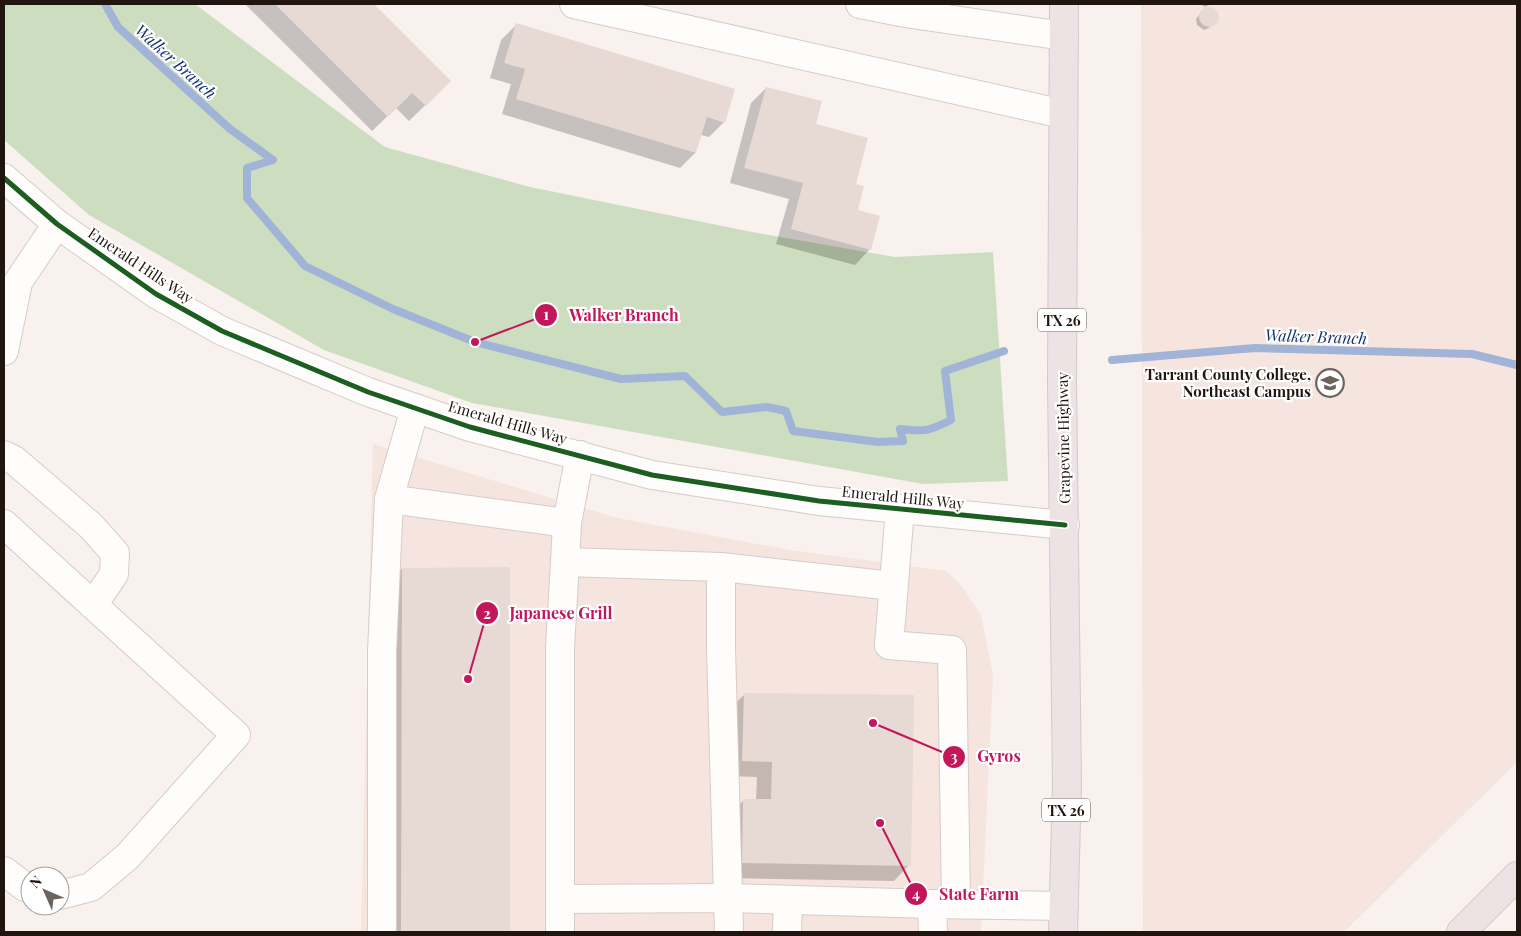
<svg xmlns="http://www.w3.org/2000/svg" width="1521" height="936" viewBox="0 0 1521 936" font-family="'Playfair Display',serif">
	<rect width="100%" height="100%" fill="#f8f1ee"/>
	<g fill="#f6e5de">
		<path d="M1141,4H1517V762L1344,932H1143Z"/>
		<path d="M373,444L617,518L790,550L946,571L961,585L981,615L993,675L981,932H361Z"/>
	</g>
	<path fill="#cddec0" d="M4,4H195L385,147L530,187L752,232L895,257L993,252L1008,481L923,484L472,403L324,350L89,215L4,140Z"/>
	<g fill="#0003">
		<path d="M245,4H372L450,81L409,121L396,108L372,131Z"/>
		<path d="M1200,4H1211L1205,7Z"/>
		<path d="M1206,8H1211L1216,11L1217,19L1209,28L1204,30L1197,25L1196,19L1203,10L1207,8Z"/>
		<path d="M517,24L724,122L709,137L701,135L695,153L680,168L502,114L511,84L490,78L501,40Z"/>
		<path d="M766,88L814,125L855,185L856,211L870,249L855,265L776,244L789,199L730,183L751,103Z"/>
		<path d="M402,569H509L508,932H390L391,581Z"/>
		<path d="M745,694L909,865L894,881L727,878L728,816L744,800H756L757,777L728,776L729,709Z"/>
	</g>
	<g fill="none" stroke-linecap="round" stroke-linejoin="round">
		<g stroke="#a1b3d6" stroke-width="8">
			<path d="M105,4L118,27L230,129L273,160L247,168V198L305,266L393,309L475,342L621,379L685,376L722,412L767,407L786,411L793,431L878,442L903,441L900,429C925,432 929,431 951,420L945,371L1004,351"/>
			<path d="M1112,360L1255,348L1472,354L1517,365"/>
		</g>
	</g>
	<g fill="#e7d9d3">
		<path d="M275,4H374L451,81L426,106L412,93L388,117Z"/>
		<circle cx="1209" cy="17" r="10"/>
		<path d="M516,23L735,89L725,123L707,117L696,153L516,99L525,69L504,63Z"/>
		<path d="M766,87L822,101L816,124L868,138L856,184L864,186L858,210L880,216L871,250L791,229L803,183L744,168Z"/>
		<path d="M510,567V932H401L402,568Z"/>
		<path d="M744,693L914,695L911,866L742,863L743,799H771L772,762L742,761Z"/>
	</g>
	<g fill="none" stroke-linecap="round" stroke-linejoin="round">
		<defs>
			<g id="minor">
				<path d="M574,4L1063,114"/>
				<path d="M860,4L905,13L1064,36"/>
				<path d="M4,178L57,224L156,294L222,331L368,392L470,427L652,475L819,501L1065,525"/>
				<path d="M4,351L18,282L57,224"/>
				<path d="M415,408L389,499L567,523"/>
				<path d="M4,455L14,460L91,526L115,553L114,574L93,605"/>
				<path d="M580,455L567,523L565,562L721,567V649L729,932"/>
				<path d="M900,509L889,645L952,650L956,904"/>
				<path d="M4,524L236,735L128,856L91,887L60,895"/>
				<path d="M721,567L893,586"/>
				<path d="M4,871L25,887L30,888"/>
				<path d="M560,899V648L565,562"/>
				<path d="M932,904L933,932"/>
				<path d="M382,932V652L389,499"/>
				<path d="M560,932V899L728,898L932,904L1064,906"/>
				<path d="M787,932L788,901"/>
			</g>
			<g id="major">
				<path d="M1063,932L1067,784L1062,382L1064,4"/>
				<path d="M1461,932L1517,876"/>
			</g>
		</defs>
		<use href="#minor" stroke="#d5ccc8" stroke-width="30"/>
		<use href="#major" stroke="#d0cbc9" stroke-width="30"/>
		<use href="#minor" stroke="#fefdfc" stroke-width="28"/>
		<use href="#major" stroke="#ede3e4" stroke-width="28"/>
		<defs>
			<path id="cycleway" d="M4,178L57,224L156,294L222,331L368,392L470,427L652,475L819,501L1065,525"/>
		</defs>
		<use href="#cycleway" stroke="#fff" stroke-width="8"/>
		<use href="#cycleway" stroke="#1b5e20" stroke-width="5"/>
	</g>
	<defs>
		<symbol id="university-ring" viewBox="-11 -11 22 22"><circle r="9.5" fill="#fff" stroke="#6c625e" stroke-width="1.5"/><path d="M0-5L7-2L0 1L-7-2ZM-4 1L0 2.5L4 1V4Q0 6-4 4Z" fill="#6c625e"/></symbol>
	</defs>
	<g fill-rule="evenodd">
		<use href="#university-ring" x="1314" y="367" width="32" height="32"/>
	</g>
	<g text-anchor="middle" dominant-baseline="central" stroke-width="4.5" stroke-linejoin="round" paint-order="stroke">
		<g fill="#fff" stroke="#645b58" stroke-width="1">
			<rect x="1038" y="308.5" width="48" height="23" rx="4"/>
			<rect x="1042" y="798.5" width="48" height="23" rx="4"/>
		</g>
		<g font-size="14" font-weight="bold" fill="#211510">
			<text x="1062" y="320">TX 26</text>
			<text x="1066" y="810">TX 26</text>
		</g>
		<g font-size="15" fill="#211510" stroke="#fff">
			<text transform="translate(141 265) rotate(34)">Emerald Hills Way</text>
			<text transform="translate(508 422) rotate(16)">Emerald Hills Way</text>
			<text transform="translate(1063 438) rotate(-91)">Grapevine Highway</text>
			<text transform="translate(903 497) rotate(6)">Emerald Hills Way</text>
		</g>
		<g font-size="15" font-weight="bold" fill="#211510" stroke="#fff" text-anchor="end">
			<text x="1311" y="374">Tarrant County College,<tspan x="1311" dy="17">Northeast Campus</tspan></text>
		</g>
		<g font-size="16" font-style="italic" fill="#143170" stroke="#fff">
			<text transform="translate(176 61) rotate(42)">Walker Branch</text>
			<text transform="translate(1316 336) rotate(2)">Walker Branch</text>
		</g>
	</g>
	<path fill="none" stroke="#c2185b" stroke-width="2" d="M475 342L546 315M468 679L487 613M873 723L954 757M880 823L916 894"/>
	<g fill="#c2185b" stroke="#fff" stroke-width="2">
		<circle cx="475" cy="342" r="5"/>
		<circle cx="468" cy="679" r="5"/>
		<circle cx="873" cy="723" r="5"/>
		<circle cx="880" cy="823" r="5"/>
		<circle cx="546" cy="315" r="12"/>
		<circle cx="487" cy="613" r="12"/>
		<circle cx="954" cy="757" r="12"/>
		<circle cx="916" cy="894" r="12"/>
	</g>
	<g font-size="15" text-anchor="middle" font-weight="bold" fill="#fff">
		<text x="546" y="320">1</text>
		<text x="487" y="619">2</text>
		<text x="954" y="762">3</text>
		<text x="916" y="899">4</text>
	</g>
	<g font-size="16" text-anchor="middle" font-weight="bold" fill="#c2185b" stroke="#fff" stroke-width="4.5" stroke-linejoin="round" paint-order="stroke">
		<text x="624" y="321">Walker Branch</text>
		<text x="561" y="619">Japanese Grill</text>
		<text x="999" y="762">Gyros</text>
		<text x="979" y="900">State Farm</text>
	</g>
	<rect width="1521" height="936" fill="none" stroke="#211510" stroke-width="10"/>
	<g transform="translate(45 891) rotate(315)"><circle r="24" fill="#ffffff" stroke="#a6a19f"/>
	<path d="M0-4L9 19L0 12L-9 19Z" fill="#6c625e"/>
	<text y="-8" font-size="14" font-weight="bold" text-anchor="middle" fill="#211510">N</text>
	</g>
</svg>
